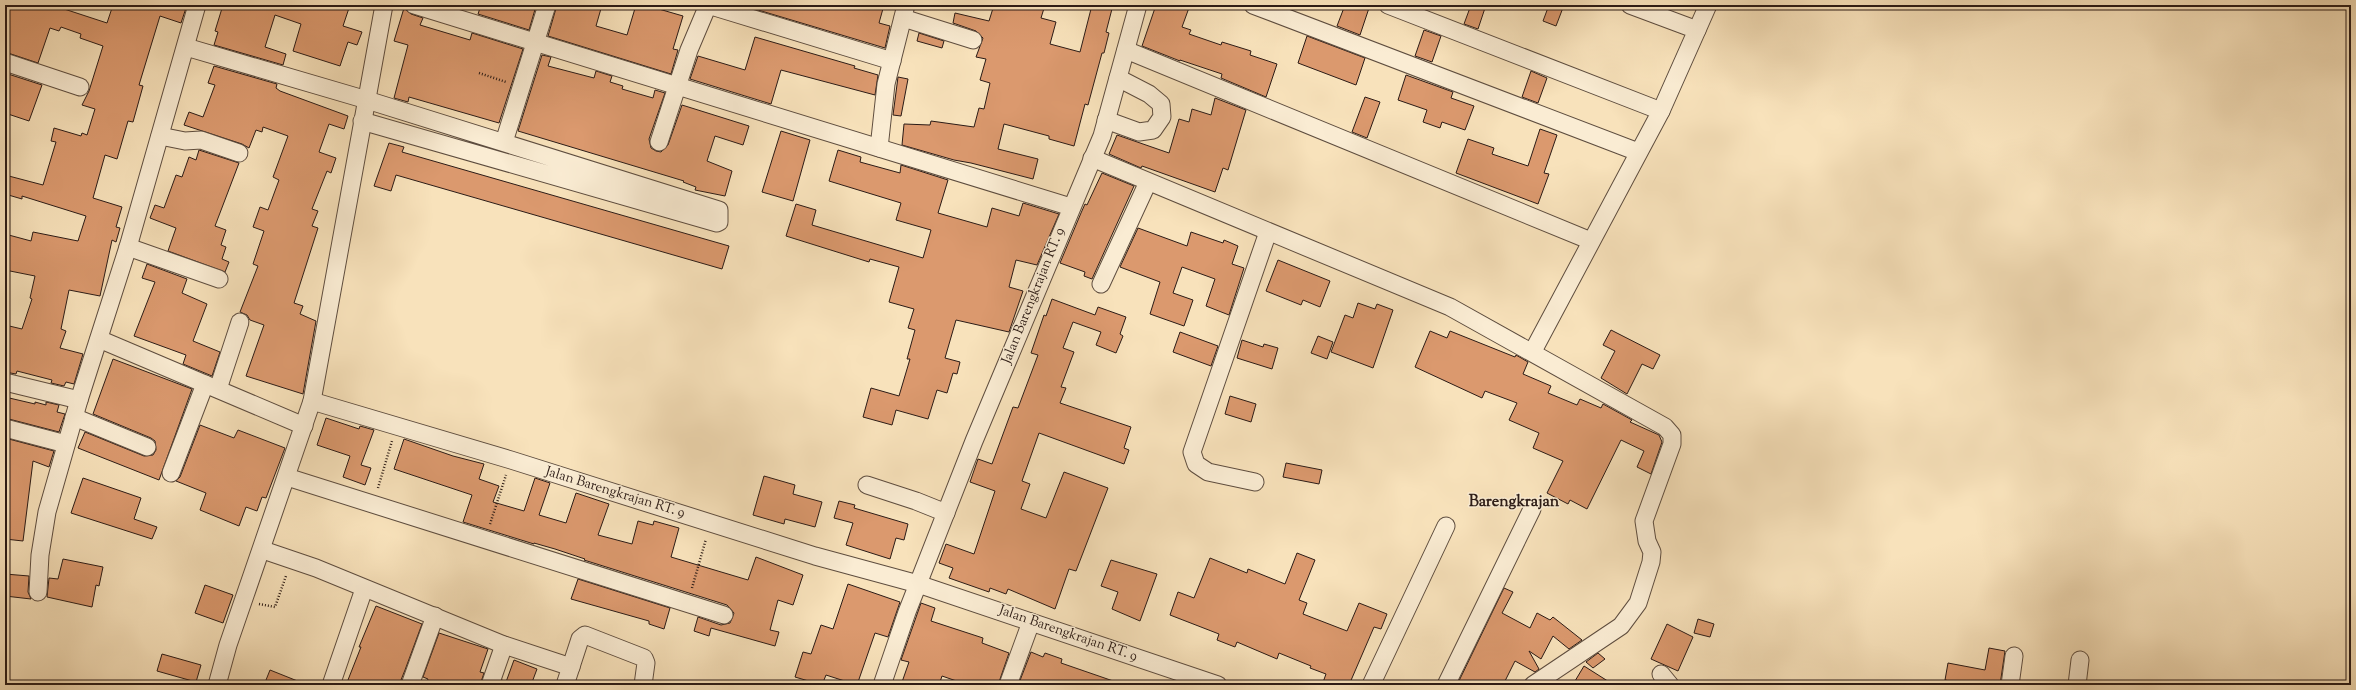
<svg xmlns="http://www.w3.org/2000/svg" width="2356" height="690" viewBox="0 0 2356 690" font-family="'Sorts Mill Goudy',serif">
	<rect width="100%" height="100%" fill="#f8e2bb"/>
	<filter id="stains"><feTurbulence type="fractalNoise" baseFrequency=".005" numOctaves="4"/><feColorMatrix values="0 0 0 0 .2 0 0 0 0 .09 0 0 0 0 .02 0 0 0 .5 -.17"/></filter>
	<radialGradient id="worn" r=".72"><stop offset=".6" stop-color="#630" stop-opacity="0"/><stop offset="1" stop-color="#630" stop-opacity=".3"/></radialGradient>
	<g fill="#db996e" stroke="#2b1b16">
		<path d="M11,5H52L107,23L113,5H187L181,23L160,16L139,85L143,86L133,122L128,121L117,159L105,155L93,198L122,207L116,227L120,228L116,242L112,240L100,296L69,290L61,329L66,331L60,348L83,354L74,384L66,382L64,386L51,383L52,380L17,371L16,374L5,372V325L22,329L32,299L30,298L35,276L5,270V234L31,241L33,232L78,241L86,216L22,196V199L5,194V175L43,185L56,142L51,141L54,128L81,136L82,133L87,135L95,109L82,105L89,91L103,46L80,38L81,34L61,27L59,31L50,28L38,63L5,52V23Z"/>
		<path d="M223,5H350L343,26L362,32L357,45L348,42L340,66L293,51L301,24L275,15L265,47L286,54L283,65L214,45L218,32L215,31Z"/>
		<path d="M481,5H532L536,6L529,30L478,14Z"/>
		<path d="M557,5H602L596,26L627,35L636,5H645L683,16L673,49L678,50L671,74L548,36Z"/>
		<path d="M748,5H884L879,23L890,26L885,48L748,7Z"/>
		<path d="M994,5H1045L1041,18L1056,22L1050,44L1080,52L1092,5H1113L1106,32L1109,33L1104,53H1102L1088,105L1085,104L1074,146L1049,139V136L1004,124L998,149L1038,159L1033,179L971,163L954,160L902,145L904,124L930,125L931,121L974,127L979,108L984,109L990,83L980,80L986,59L976,57L983,38L976,31L953,23L955,13L989,21Z"/>
		<path d="M1156,5H1190L1182,27L1191,30L1189,34L1221,45L1222,42L1251,51L1250,55L1277,64L1266,97L1221,78L1222,74L1180,60V61L1142,46Z"/>
		<path d="M1345,5H1370L1360,35L1337,26Z"/>
		<path d="M1471,5H1486L1478,29L1464,24Z"/>
		<path d="M1549,5H1564L1556,26L1543,21Z"/>
		<path d="M404,8L411,14L423,18L420,25L470,40L472,33L523,49L499,123L409,97L408,102L394,98L408,45L394,41Z"/>
		<path d="M1424,30L1441,36L1432,62L1415,56Z"/>
		<path d="M919,33L944,41L942,48L917,41Z"/>
		<path d="M1307,36L1365,58L1356,85L1298,63Z"/>
		<path d="M755,37L855,66L854,68L878,75L875,95L781,70L771,104L690,79L698,56L745,70Z"/>
		<path d="M542,55L551,57L548,66L594,78L596,71L612,76L610,82L623,86L622,89L653,98L655,90L665,93L649,139L651,148L656,151L661,152L668,145L682,105L749,126L743,145L715,136L707,161L732,171L725,196L695,190L696,187L683,182L684,181L518,131Z"/>
		<path d="M214,66L277,84L276,88L280,91L348,116L344,129L329,124L319,152L336,158L331,173L327,171L312,209L318,211L312,226L318,228L294,303L303,306L300,314L316,321L303,394L246,376L264,325L250,320L247,315L240,312L258,266L253,264L264,231L253,227L260,207L268,210L279,180L273,177L288,136L263,127L262,132L256,130L249,148L242,144L184,125L189,112L203,117L215,85L208,83Z"/>
		<path d="M1531,71L1547,78L1538,103L1522,97Z"/>
		<path d="M5,73L42,85L29,121L5,113Z"/>
		<path d="M1406,75L1453,92L1451,98L1474,106L1465,130L1442,122L1440,128L1423,122L1427,110L1398,100Z"/>
		<path d="M898,77L908,79L901,116L893,115Z"/>
		<path d="M1365,97L1380,102L1367,138L1352,132Z"/>
		<path d="M1215,98L1246,110L1228,170L1223,168L1215,192L1142,166L1141,168L1109,154L1117,135L1169,153L1179,119L1189,122L1192,109L1211,115Z"/>
		<path d="M1540,129L1557,135L1544,173L1549,174L1538,204L1456,173L1468,139L1494,148L1492,154L1528,166Z"/>
		<path d="M781,131L810,140L793,201L762,192Z"/>
		<path d="M389,143L404,147L402,152L729,246L722,269L396,175L391,191L374,186Z"/>
		<path d="M199,150L239,163L215,226L226,230L221,245L226,247L222,259L229,262L225,272L168,251L176,228L150,218L155,205L164,208L176,175L182,177L189,157L196,160Z"/>
		<path d="M838,150L861,157L860,162L900,173L901,165L948,180L938,213L987,227L992,208L1019,216L1023,203L1059,214L1037,265L1016,260L1009,287L1023,291L1009,332L956,320L945,358L960,362L957,374L953,373L947,393L937,390L928,419L896,410L892,425L863,417L871,388L899,396L910,359H907L915,330L908,328L914,309L889,302L899,267L870,259L869,262L786,236L796,204L816,210L812,225L923,258L931,230L896,220L901,203L829,181Z"/>
		<path d="M1102,173L1134,186L1092,279L1084,276L1085,272L1060,263L1081,213L1085,204L1087,205Z"/>
		<path d="M1138,228L1187,246L1191,232L1223,243L1224,240L1238,246L1232,264L1244,268L1229,315L1206,306L1215,279L1182,267L1173,293L1193,300L1184,326L1150,314L1160,282L1120,267Z"/>
		<path d="M1278,260L1330,281L1320,307L1303,300L1301,305L1266,291Z"/>
		<path d="M147,264L187,279L182,293L207,304L193,341L220,352L212,376L183,364L186,355L134,336L155,282L142,278Z"/>
		<path d="M1052,299L1095,315L1098,307L1126,317L1120,334L1123,336L1116,353L1096,345L1101,332L1073,322L1063,348L1074,352L1061,387L1066,388L1060,403L1131,427L1124,448L1129,450L1124,464L1039,433L1022,481L1030,484L1021,509L1046,518L1064,472L1108,488L1076,571L1069,569L1055,609L1008,589L1006,594L990,588L989,592L949,578L953,568L939,563L946,544L974,554L995,491L970,482L978,459L992,464L1013,407L1018,408L1038,355L1031,353L1044,315L1046,316Z"/>
		<path d="M1358,303L1375,309L1377,304L1393,310L1373,368L1331,352L1345,315L1353,318Z"/>
		<path d="M1611,330L1660,355L1653,369L1642,364L1627,394L1601,378L1615,351L1603,345Z"/>
		<path d="M1430,331L1447,338L1450,331L1515,357L1516,355L1528,362L1523,374L1551,386L1548,393L1577,405L1580,399L1601,408L1603,404L1632,420L1630,422L1659,435L1662,442L1651,474L1637,467L1644,451L1621,440L1587,509L1570,500L1568,504L1547,493L1563,461L1533,448L1539,433L1509,420L1517,403L1485,391L1482,398L1415,367Z"/>
		<path d="M1180,332L1218,346L1211,366L1173,352Z"/>
		<path d="M1318,336L1333,342L1327,359L1311,353Z"/>
		<path d="M1242,340L1263,347L1264,344L1278,348L1272,369L1237,358Z"/>
		<path d="M113,359L192,389L159,480L78,448L85,432L144,456L153,455L156,450L155,441L151,438L93,414Z"/>
		<path d="M1230,396L1256,404L1251,422L1225,414Z"/>
		<path d="M5,397L35,404V402L46,405V402L59,405L57,412L65,414L59,432L5,418Z"/>
		<path d="M326,418L359,429L360,426L374,430L361,465L371,468L365,485L343,477L350,456L317,445Z"/>
		<path d="M200,425L234,438L238,430L285,448L266,498L262,497L257,511L246,507L239,526L200,510L206,493L176,481L180,477Z"/>
		<path d="M5,438L54,451L49,467L33,461L23,541L5,539Z"/>
		<path d="M404,439L453,456L484,464L479,479L499,486L493,502L524,511L535,478L550,483L539,515L566,523L576,493L609,504L598,535L632,544L638,521L653,525L654,521L679,528L671,557L748,580L756,557L803,575L793,605L778,600L770,630L779,632L775,646L711,628L709,636L694,631L698,617L721,625L730,623L734,613L727,605L584,560L585,559L555,549L534,543V544L463,522L472,495L394,469Z"/>
		<path d="M1286,463L1322,470L1319,484L1283,477Z"/>
		<path d="M764,476L795,485L793,494L822,502L815,527L785,519L784,524L753,515Z"/>
		<path d="M83,478L141,498L134,519L157,527L152,539L71,513Z"/>
		<path d="M839,501L855,505L854,508L908,524L904,540L896,538L890,559L846,545L853,523L834,518Z"/>
		<path d="M1297,553L1315,560L1299,600L1307,603L1303,614L1347,631L1359,603L1387,614L1381,629L1374,627L1349,685H1322L1326,674L1310,668L1311,666L1279,653L1277,659L1237,642L1235,647L1217,640L1219,634L1170,615L1178,592L1194,598L1210,558L1247,573L1248,569L1285,584Z"/>
		<path d="M63,559L103,567L99,586L96,585L92,607L47,597L49,578L58,579Z"/>
		<path d="M1111,560L1157,574L1140,621L1112,609L1118,592L1101,586Z"/>
		<path d="M5,574L29,576L28,592L31,599L5,596Z"/>
		<path d="M578,579L670,608L664,629L649,624V621L571,599Z"/>
		<path d="M848,584L900,602L888,637L875,633L857,685L826,675L822,685L795,677L803,652L811,654L821,625L833,629Z"/>
		<path d="M205,585L233,595L223,623L195,613Z"/>
		<path d="M1504,588L1513,592L1502,613L1530,628L1537,613L1550,620L1553,617L1582,640L1569,649L1553,636L1541,659L1529,651L1539,669L1535,672L1515,661L1503,685H1457Z"/>
		<path d="M921,603L935,608L931,621L983,638L982,643L1009,653L998,685H968L942,676L939,685H901L909,662L901,660Z"/>
		<path d="M376,606L422,624L405,670L399,685H376L365,681L364,685H346L361,647H359Z"/>
		<path d="M1698,619L1714,624L1710,637L1694,633Z"/>
		<path d="M1667,624L1693,637L1678,671L1651,659Z"/>
		<path d="M439,633L488,649L480,672L484,673L480,685H435L427,682L428,679L423,677Z"/>
		<path d="M1989,648L2005,651L2000,685H1970L1945,680L1948,663L1985,670Z"/>
		<path d="M1031,652L1043,657L1045,653L1062,659L1061,663L1119,683V685H1026L1019,683Z"/>
		<path d="M1598,653L1605,659L1593,668L1586,662Z"/>
		<path d="M162,654L201,665L196,682L157,671Z"/>
		<path d="M514,660L537,669L531,685H501L502,680L506,682Z"/>
		<path d="M1584,666L1614,685H1582L1575,681Z"/>
		<path d="M270,670L305,684V685H264Z"/>
	</g>
	<g fill="none" stroke-linecap="round" stroke-linejoin="round">
		<defs>
			<g id="minor">
				<path d="M414,5L1071,207"/>
				<path d="M708,5L892,61"/>
				<path d="M1253,5L1638,152"/>
				<path d="M1388,5L1661,111L1533,351"/>
				<path d="M1630,5L1697,30L1661,111"/>
				<path d="M903,18L973,40"/>
				<path d="M1697,30L1708,5"/>
				<path d="M186,47L367,100L719,210V222L717,223L362,121"/>
				<path d="M1126,50L1591,241"/>
				<path d="M5,62L80,87"/>
				<path d="M1106,120L1139,132L1153,130L1162,117L1161,104L1149,94L1118,78"/>
				<path d="M160,136L185,141L201,140L239,153"/>
				<path d="M504,142L547,5"/>
				<path d="M659,142L689,50L708,5"/>
				<path d="M879,148L886,84L906,5"/>
				<path d="M1092,158L1450,307L1665,427L1672,435V444L1644,521L1647,541L1652,552L1651,562L1638,603L1621,626L1533,685"/>
				<path d="M128,247L219,279"/>
				<path d="M1101,284L1148,182"/>
				<path d="M99,339L304,426"/>
				<path d="M5,382L79,400"/>
				<path d="M218,389L240,322"/>
				<path d="M312,401L511,460L815,556L918,584L1218,685"/>
				<path d="M74,417L147,447"/>
				<path d="M5,428L66,444"/>
				<path d="M171,473L205,384"/>
				<path d="M287,477L724,615"/>
				<path d="M1255,482L1208,472L1196,464L1192,452L1268,232"/>
				<path d="M867,485L916,501L946,513"/>
				<path d="M263,550L316,568L504,645L571,667"/>
				<path d="M38,592L40,555L47,512L79,400L128,247L197,5"/>
				<path d="M1661,674L1670,685"/>
				<path d="M217,685L228,645L312,401L384,5"/>
				<path d="M331,685L364,589"/>
				<path d="M410,685L435,616"/>
				<path d="M490,685L504,645"/>
				<path d="M565,685L580,639L585,635L644,658L646,663L643,685"/>
				<path d="M882,685L907,612L974,441L1102,136L1138,5"/>
				<path d="M1008,685L1031,622"/>
				<path d="M1371,685L1446,526"/>
				<path d="M1446,685L1532,509"/>
				<path d="M2010,685L2014,656"/>
				<path d="M2077,685L2080,660"/>
			</g>
		</defs>
		<use href="#minor" stroke="#5e4d3f" stroke-width="19"/>
		<g stroke="#2b1b16" stroke-width="2.5" stroke-dasharray="1 2" stroke-linecap="butt">
			<path d="M479,73L506,82"/>
			<path d="M378,488L392,441"/>
			<path d="M490,524L506,475"/>
			<path d="M692,588L706,539"/>
			<path d="M259,604L275,607L286,576"/>
		</g>
		<use href="#minor" stroke="#faecd3" stroke-width="17"/>
	</g>
	<g text-anchor="middle" dominant-baseline="central" stroke-width="3" stroke-linejoin="round" paint-order="stroke">
		<g font-size="14" fill="#2b1b16" stroke="#faecd3">
			<text transform="translate(1034 296) rotate(-68)">Jalan Barengkrajan RT. 9</text>
			<text transform="translate(615 493) rotate(17)">Jalan Barengkrajan RT. 9</text>
			<text transform="translate(1068 634) rotate(19)">Jalan Barengkrajan RT. 9</text>
		</g>
		<g font-size="16" font-weight="bold" fill="#2b1b16" stroke="#faecd3">
			<text x="1514" y="502">Barengkrajan</text>
		</g>
	</g>
	<rect width="2356" height="690" fill="none" stroke="#f8e2bb" stroke-width="20"/>
	<rect x="6" y="6" width="2344" height="678" fill="none" stroke="#2b1b16" stroke-width="2"/>
	<rect x="10" y="10" width="2336" height="670" fill="none" stroke="#2b1b16"/>
	<rect width="100%" height="100%" filter="url(#stains)"/>
	<rect width="100%" height="100%" fill="url(#worn)"/>
</svg>
